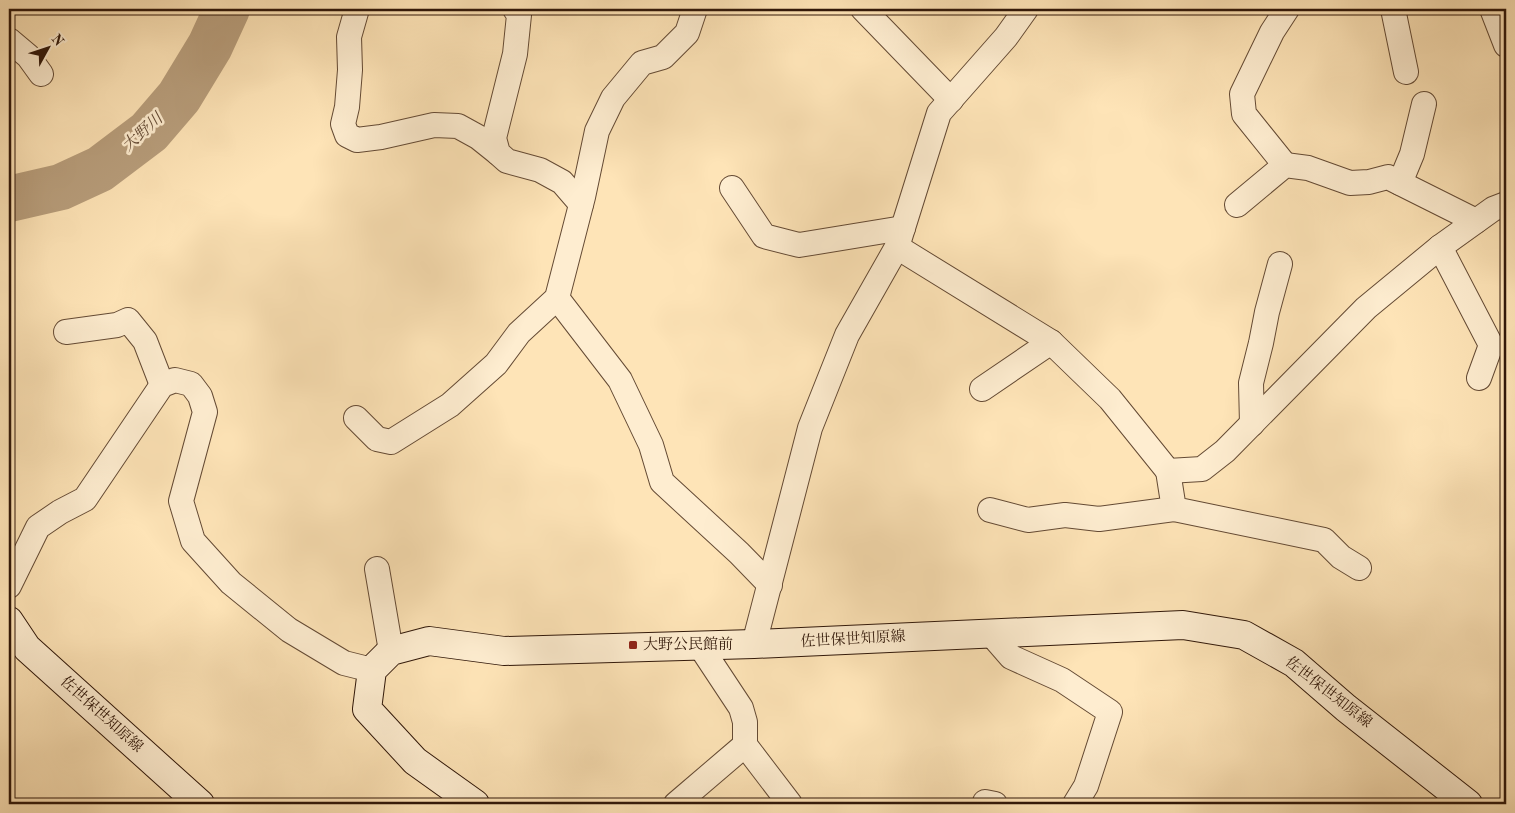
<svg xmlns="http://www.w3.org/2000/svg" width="1515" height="813" viewBox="0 0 1515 813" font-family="'Old Standard TT','Noto Serif JP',serif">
	<rect width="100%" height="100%" fill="#fee4b7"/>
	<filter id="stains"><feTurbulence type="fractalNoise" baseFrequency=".004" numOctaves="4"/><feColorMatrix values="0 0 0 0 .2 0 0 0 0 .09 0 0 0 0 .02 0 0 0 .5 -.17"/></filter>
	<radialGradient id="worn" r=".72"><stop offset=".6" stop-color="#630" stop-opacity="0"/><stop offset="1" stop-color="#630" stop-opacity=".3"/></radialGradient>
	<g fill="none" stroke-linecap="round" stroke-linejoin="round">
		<path stroke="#b89e7c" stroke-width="46" d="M9,199L61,187L100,169L149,132L179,97L210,46L227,9"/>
		<defs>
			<g id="minor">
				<path d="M357,9L349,37L350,70L347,107L343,124L347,135L357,140L381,137L434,125L458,126L478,137L498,153"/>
				<path d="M515,9L519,15L515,54L494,138L498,153L507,161L540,170L562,182L581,204"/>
				<path d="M863,9L951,100"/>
				<path d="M1393,9L1406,72"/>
				<path d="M1492,9L1506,45"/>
				<path d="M9,40L28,56L41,74"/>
				<path d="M1285,165L1244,114L1242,94L1272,32L1287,9"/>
				<path d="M1400,183L1412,154L1424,104"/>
				<path d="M732,188L764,236L799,245L903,228"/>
				<path d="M1237,205L1285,165L1308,168L1350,183L1369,182L1388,177L1476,221"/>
				<path d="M897,247L1051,342L1110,399L1168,471L1202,469L1225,451L1366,308L1440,247L1493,209L1506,204"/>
				<path d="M1440,247L1491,345L1479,378"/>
				<path d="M557,298L620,380L651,445L662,482L739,553L770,585"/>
				<path d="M66,332L117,325L128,320L145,341L162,385"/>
				<path d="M982,389L1051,342"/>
				<path d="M356,418L377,439L391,442L450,405L496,364L519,333L557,298L583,197L597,131L613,98L642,63L663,57L687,33L695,9"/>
				<path d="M1252,424L1251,383L1261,343L1267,312L1280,264"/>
				<path d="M1168,471L1174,509L1324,540L1341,557L1359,568"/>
				<path d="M990,510L1028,520L1065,515L1099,519L1174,509"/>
				<path d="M377,569L391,651"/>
				<path d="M9,586L38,527L60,512L85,499L162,385L175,380L191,384L200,396L205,412L181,501L193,541L231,583L289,630L344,663L372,670"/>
				<path d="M991,634L1011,657L1062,680L1110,712L1086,786L1075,804"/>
				<path d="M754,644L810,428L847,335L897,247L939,113L1006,37L1026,9"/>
				<path d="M700,646L741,708L745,722V745L790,804"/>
				<path d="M985,802L995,804"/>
				<path d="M676,804L745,745"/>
			</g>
			<g id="secondary">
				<path d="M9,621L27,648L200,804"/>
				<path d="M475,804L415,761L367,709L372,670L391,651L429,641L504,651L754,644L1183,625L1244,635L1294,663L1346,708L1468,804"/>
			</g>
		</defs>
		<use href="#minor" stroke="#644a34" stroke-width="26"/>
		<use href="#secondary" stroke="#301709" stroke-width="30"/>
		<use href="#minor" stroke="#feedd0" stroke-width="24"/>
		<use href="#secondary" stroke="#feedd0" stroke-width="28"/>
	</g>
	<rect fill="#8f2418" stroke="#feedd0" stroke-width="2" x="628" y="640" width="10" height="10" rx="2.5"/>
	<g text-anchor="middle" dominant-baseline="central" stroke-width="5" stroke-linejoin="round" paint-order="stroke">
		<g font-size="15" fill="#301709" stroke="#feedd0">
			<text transform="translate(853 640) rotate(-3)">佐世保世知原線</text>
			<text transform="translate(1328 693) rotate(38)">佐世保世知原線</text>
			<text transform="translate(101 715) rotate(42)">佐世保世知原線</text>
		</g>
		<g font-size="15" fill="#301709" stroke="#feedd0" text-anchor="start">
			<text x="643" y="645">大野公民館前</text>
		</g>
		<g font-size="16" font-style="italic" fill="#664d37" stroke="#feedd0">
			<text transform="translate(143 133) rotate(-42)">大野川</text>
		</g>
	</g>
	<rect width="1515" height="813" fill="none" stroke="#fee4b7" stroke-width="30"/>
	<rect x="10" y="10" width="1495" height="793" fill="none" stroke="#301709" stroke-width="2.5"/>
	<rect x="15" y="15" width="1485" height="783" fill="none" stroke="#301709"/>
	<g transform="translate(48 48) rotate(50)" stroke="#feedd0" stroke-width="4" paint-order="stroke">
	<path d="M0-4L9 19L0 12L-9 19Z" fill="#301709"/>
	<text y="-8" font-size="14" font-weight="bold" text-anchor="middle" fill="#301709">N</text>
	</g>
	<rect width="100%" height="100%" filter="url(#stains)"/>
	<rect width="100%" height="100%" fill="url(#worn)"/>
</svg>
